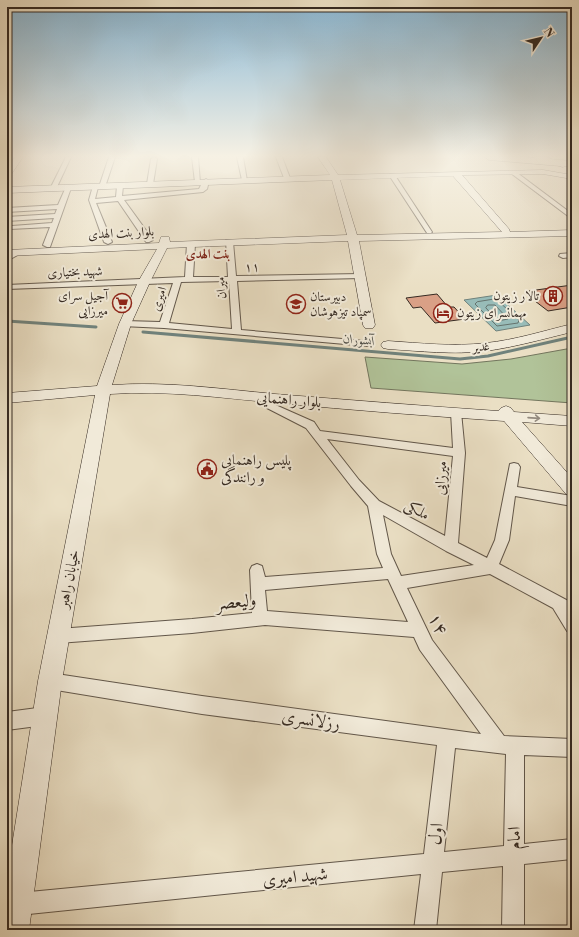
<svg xmlns="http://www.w3.org/2000/svg" width="579" height="937" viewBox="0 0 579 937" font-family="'Libre Bodoni',Amiri,serif">
	<rect width="100%" height="100%" fill="#eadfc4"/>
	<filter id="stains"><feTurbulence type="fractalNoise" baseFrequency=".005" numOctaves="4"/><feColorMatrix values="0 0 0 0 .2 0 0 0 0 .09 0 0 0 0 .02 0 0 0 .5 -.17"/></filter>
	<radialGradient id="worn" r=".72"><stop offset=".6" stop-color="#630" stop-opacity="0"/><stop offset="1" stop-color="#630" stop-opacity=".3"/></radialGradient>
	<path fill="#b1c399" stroke="#73765e" d="M572,348V403L371,388L365,357L462,364L511,359Z"/>
	<path fill="#98bcb8" stroke="#70827c" d="M497,295L530,325L496,331L464,300Z"/>
	<g fill="none" stroke-linecap="round" stroke-linejoin="round">
		<g stroke="#66736d" stroke-width="1">
			<path d="M496,299L519,320L518,323L497,326L475,304L477,302Z"/>
			<path d="M488,305H495L508,319L498,321L486,308Z"/>
		</g>
		<g stroke="#70827c" stroke-width="3">
			<path d="M7,321L96,327"/>
			<path d="M143,332L460,359L488,356L572,337"/>
		</g>
	</g>
	<g fill="#d9a086" stroke="#352a22">
		<path d="M572,285V307L548,311L535,301L540,300L529,291Z"/>
		<path d="M437,294L448,307H454L465,319L435,323L421,307L413,308L406,298Z"/>
	</g>
	<g fill="none" stroke-linecap="round" stroke-linejoin="round">
		<defs>
			<g id="street">
				<path d="M66,157H71L56,189L51,190L50,189Z"/>
				<path d="M109,157H115L105,187L100,188L99,187Z"/>
				<path d="M154,157L157,159L153,184L150,186L147,184L151,159Z"/>
				<path d="M192,157H198L200,183L195,182Z"/>
				<path d="M237,157H243L247,181L242,180Z"/>
				<path d="M276,157H282L290,178L289,179L284,178Z"/>
				<path d="M512,172H516L572,214V219L512,174Z"/>
				<path d="M390,174H394L432,232L431,233H427L389,175Z"/>
				<path d="M206,179L209,181L207,189L203,192L124,200L153,240L149,242H146L118,201L96,203L112,242L108,244L104,242L89,200L93,186L98,187L95,199L116,197L117,186L120,184L123,186L122,196L199,189L203,181Z"/>
				<path d="M66,187L71,188L50,247H47L43,245L50,227L10,229L9,228L12,226L52,223L54,218L7,221V217L55,214L57,209L7,212V208L58,205Z"/>
				<path d="M226,240H232L233,242L236,276L361,274L365,276L361,278L237,281L241,330L365,341L368,342L370,344L368,346L164,328L122,326L121,324L125,321L160,322L173,283L7,289V285L185,277L187,244L191,242L195,244L193,277H228ZM229,281L232,329L169,323L181,282Z"/>
				<path d="M14,251H17L21,253L7,261V256Z"/>
				<path d="M572,253V257L563,258L559,256L560,254Z"/>
				<path d="M271,403L314,422L320,431L453,448L451,412L452,410H460L461,412L465,453L458,543L487,558L495,540L510,464L514,463L518,464L520,467L517,487L572,496V506L515,496L509,540L499,564L572,603V633L567,631L553,608L490,574L407,588L432,640L504,736L572,739V757L524,755V844L572,839V859L524,864V930H502L503,866L442,872L436,930H414L421,874L19,915L11,912L8,904L11,896L19,893L424,854L437,745L202,714L50,689L44,687L42,681L44,675L50,673L202,696L481,734L420,650L414,637L265,625L192,633L58,643L53,641L50,636L53,631L58,629L192,619L252,613L250,570L252,566L257,564L262,566L265,577L383,568L377,554L368,506L351,486L306,428L267,408L266,406ZM327,439L453,456L445,536L379,501L359,480ZM383,515L446,551L474,565L401,576L391,554ZM388,579L408,622L267,611L265,590ZM455,748L506,754L504,846L444,852Z"/>
				<path d="M45,707L51,710L54,716L51,722L45,725L7,730V712Z"/>
			</g>
			<g id="secondary">
				<path d="M15,157H23L10,176H7V168Z"/>
				<path d="M318,157H326L338,175L543,170L572,175V179L543,174L462,175L509,229L510,232L572,230V236L359,241L375,325L373,328H365L363,325L348,241L167,248L150,282L131,324L112,385C166,381 221,389 275,394C349,400 424,406 498,411L501,408L506,406L511,408L514,412L572,416V426L522,422L572,478V495L566,494L504,421C428,416 352,410 277,403C222,398 166,390 110,394L62,681L29,930H7V877L38,681L95,395L7,403V393L97,386L119,324L138,282L157,249L7,256V250L159,243L161,237H169L170,242L347,235L332,180L7,193V187L330,175ZM453,176L502,232L357,235L340,180Z"/>
				<path d="M533,157H546L567,165L563,167Z"/>
				<path d="M572,324V332C543,339 515,347 486,351C453,355 420,351 388,349L383,348L381,345L383,342L388,341C420,343 453,347 486,343C515,340 543,331 572,324Z"/>
			</g>
			<path id="primary" d="M485,157H525L572,161V167L489,160Z"/>
		</defs>
		<use href="#street" stroke="#62574a" stroke-width="2"/>
		<use href="#secondary" stroke="#352a22" stroke-width="1"/>
		<use href="#primary" stroke="#352a22" stroke-width="1"/>
		<use href="#street" fill="#f1ead9" fill-rule="evenodd"/>
		<use href="#secondary" fill="#f1ead9" fill-rule="evenodd"/>
		<use href="#primary" fill="#eadfc4" fill-rule="evenodd"/>
	</g>
	<defs><path id="oneway-shaft" d="M-6 0H5M1.5-3L5.5 0L1.5 3" fill="none" stroke-width="1.6" stroke-linecap="round" stroke-linejoin="round"/></defs>
	<use stroke="#938a7e" href="#oneway-shaft" transform="translate(534 418) rotate(4)"/>
	<linearGradient id="sky" x2="0" y2="1"><stop stop-color="#88b7d5"/><stop offset="0.54" stop-color="#f6f1e4"/><stop offset="1" stop-color="#f6f1e4" stop-opacity="0"/></linearGradient>
	<rect width="579" height="289" fill="url(#sky)"/>
	<defs>
		<symbol id="building-ring" viewBox="-11 -11 22 22"><circle r="9.5" fill="#f1ead9" stroke="#8f2418" stroke-width="1.5"/><path d="M-4-6H4V6H1V3H-1V6H-4ZM-2.5-4.3h1.7v1.8h-1.7ZM.8-4.3h1.7v1.8H.8ZM-2.5-1h1.7V.8h-1.7ZM.8-1h1.7V.8H.8Z" fill="#8f2418"/></symbol>
		<symbol id="supermarket-ring" viewBox="-11 -11 22 22"><circle r="9.5" fill="#f1ead9" stroke="#8f2418" stroke-width="1.5"/><path d="M-6-5.5h2.5l.6 2H6L4.5 2H-2.5L-4.4-4H-6ZM-1.5 3.2a1.3 1.3 0 1 0 .1 0ZM3 3.2a1.3 1.3 0 1 0 .1 0Z" fill="#8f2418"/></symbol>
		<symbol id="school-ring" viewBox="-11 -11 22 22"><circle r="9.5" fill="#f1ead9" stroke="#8f2418" stroke-width="1.5"/><path d="M0-5L7-2L0 1L-7-2ZM-4 1L0 2.5L4 1V4Q0 6-4 4Z" fill="#8f2418"/></symbol>
		<symbol id="hotel-ring" viewBox="-11 -11 22 22"><circle r="9.5" fill="#f1ead9" stroke="#8f2418" stroke-width="1.5"/><path d="M-6-4.5h1.5V1H6V5H4.5V3h-9V5H-6ZM-4 0a1.8 1.8 0 1 1 3.6 0ZM.5 0V-2.5h3Q6-2.5 6 0Z" fill="#8f2418"/></symbol>
		<symbol id="civic-ring" viewBox="-11 -11 22 22"><circle r="9.5" fill="#f1ead9" stroke="#8f2418" stroke-width="1.5"/><path d="M-.6-6.5H3V-4.5H.6V-3L4-1V1h2V6H-6V1h2V-1L-.6-3ZM-1.2 2.5V6h2.4V2.5Z" fill="#8f2418"/></symbol>
	</defs>
	<g fill-rule="evenodd">
		<use href="#building-ring" x="542" y="285" width="22" height="22"/>
		<use href="#supermarket-ring" x="111" y="292" width="22" height="22"/>
		<use href="#school-ring" x="285" y="293" width="22" height="22"/>
		<use href="#hotel-ring" x="432" y="302" width="22" height="22"/>
		<use href="#civic-ring" x="196" y="458" width="22" height="22"/>
	</g>
	<g text-anchor="middle" dominant-baseline="central" stroke-width="4" stroke-linejoin="round" paint-order="stroke">
		<g font-size="13" fill="#352a22" stroke="#f1ead9">
			<text transform="translate(121 233) rotate(-3)">بلوار بنت الهدی</text>
			<text transform="translate(252 267) rotate(-1)">۱۱</text>
			<text transform="translate(75 272) rotate(-2)">شهید بختیاری</text>
			<text transform="translate(221 288) rotate(-95)">میران</text>
			<text transform="translate(159 299) rotate(-72)">امیری</text>
			<text transform="translate(481 347) rotate(-6)">غدیر</text>
		</g>
		<g font-size="13" font-weight="bold" fill="#7a1f14" stroke="#f1ead9">
			<text x="208" y="254">بنت الهدی</text>
		</g>
		<g font-size="13" fill="#352a22" stroke="#f1ead9" text-anchor="end">
			<text x="108" y="296">آجیل سرای<tspan x="108" dy="15">میرزایی</tspan></text>
			<text x="539" y="296">تالار زیتون</text>
			<text x="310" y="297" text-anchor="start">دبیرستان<tspan x="310" dy="15">سمپاد تیزهوشان</tspan></text>
			<text x="457" y="313" text-anchor="start">مهمانسرای زیتون</text>
		</g>
		<g font-size="13" font-style="italic" fill="#4e4e48" stroke="#f1ead9">
			<text transform="translate(359 340) rotate(5)">آبشوران</text>
		</g>
		<g font-size="15" fill="#352a22" stroke="#f1ead9">
			<text transform="translate(289 400) rotate(5)">بلوار راهنمایی</text>
			<text transform="translate(441 478) rotate(-86)">میرزایی</text>
			<text transform="translate(417 510) rotate(29)">ملکی</text>
			<text transform="translate(69 579) rotate(-79)">خیابان راهبر</text>
		</g>
		<g font-size="15" fill="#352a22" stroke="#f1ead9" text-anchor="start">
			<text x="221" y="460">پلیس راهنمایی<tspan x="221" dy="17">و رانندگی</tspan></text>
		</g>
		<g font-size="18" fill="#352a22" stroke="#f1ead9">
			<text transform="translate(236 602) rotate(-6)">ولیعصر</text>
			<text transform="translate(438 624) rotate(63)">۱۴</text>
			<text transform="translate(311 720) rotate(8)">رزلانسری</text>
			<text transform="translate(436 834) rotate(-84)">اول</text>
			<text transform="translate(514 838) rotate(-90)">امام</text>
			<text transform="translate(295 877) rotate(-6)">شهید امیری</text>
		</g>
	</g>
	<rect width="579" height="937" fill="none" stroke="#eadfc4" stroke-width="24"/>
	<rect x="8" y="8" width="563" height="921" fill="none" stroke="#352a22" stroke-width="2"/>
	<rect x="12" y="12" width="555" height="913" fill="none" stroke="#352a22"/>
	<g transform="translate(541 38) rotate(55)" stroke="#f1ead9" stroke-width="3" paint-order="stroke">
	<path d="M0-3L7 15L0 10L-7 15Z" fill="#352a22"/>
	<text y="-6" font-size="11" font-weight="bold" text-anchor="middle" fill="#352a22">N</text>
	</g>
	<rect width="100%" height="100%" filter="url(#stains)"/>
	<rect width="100%" height="100%" fill="url(#worn)"/>
</svg>
